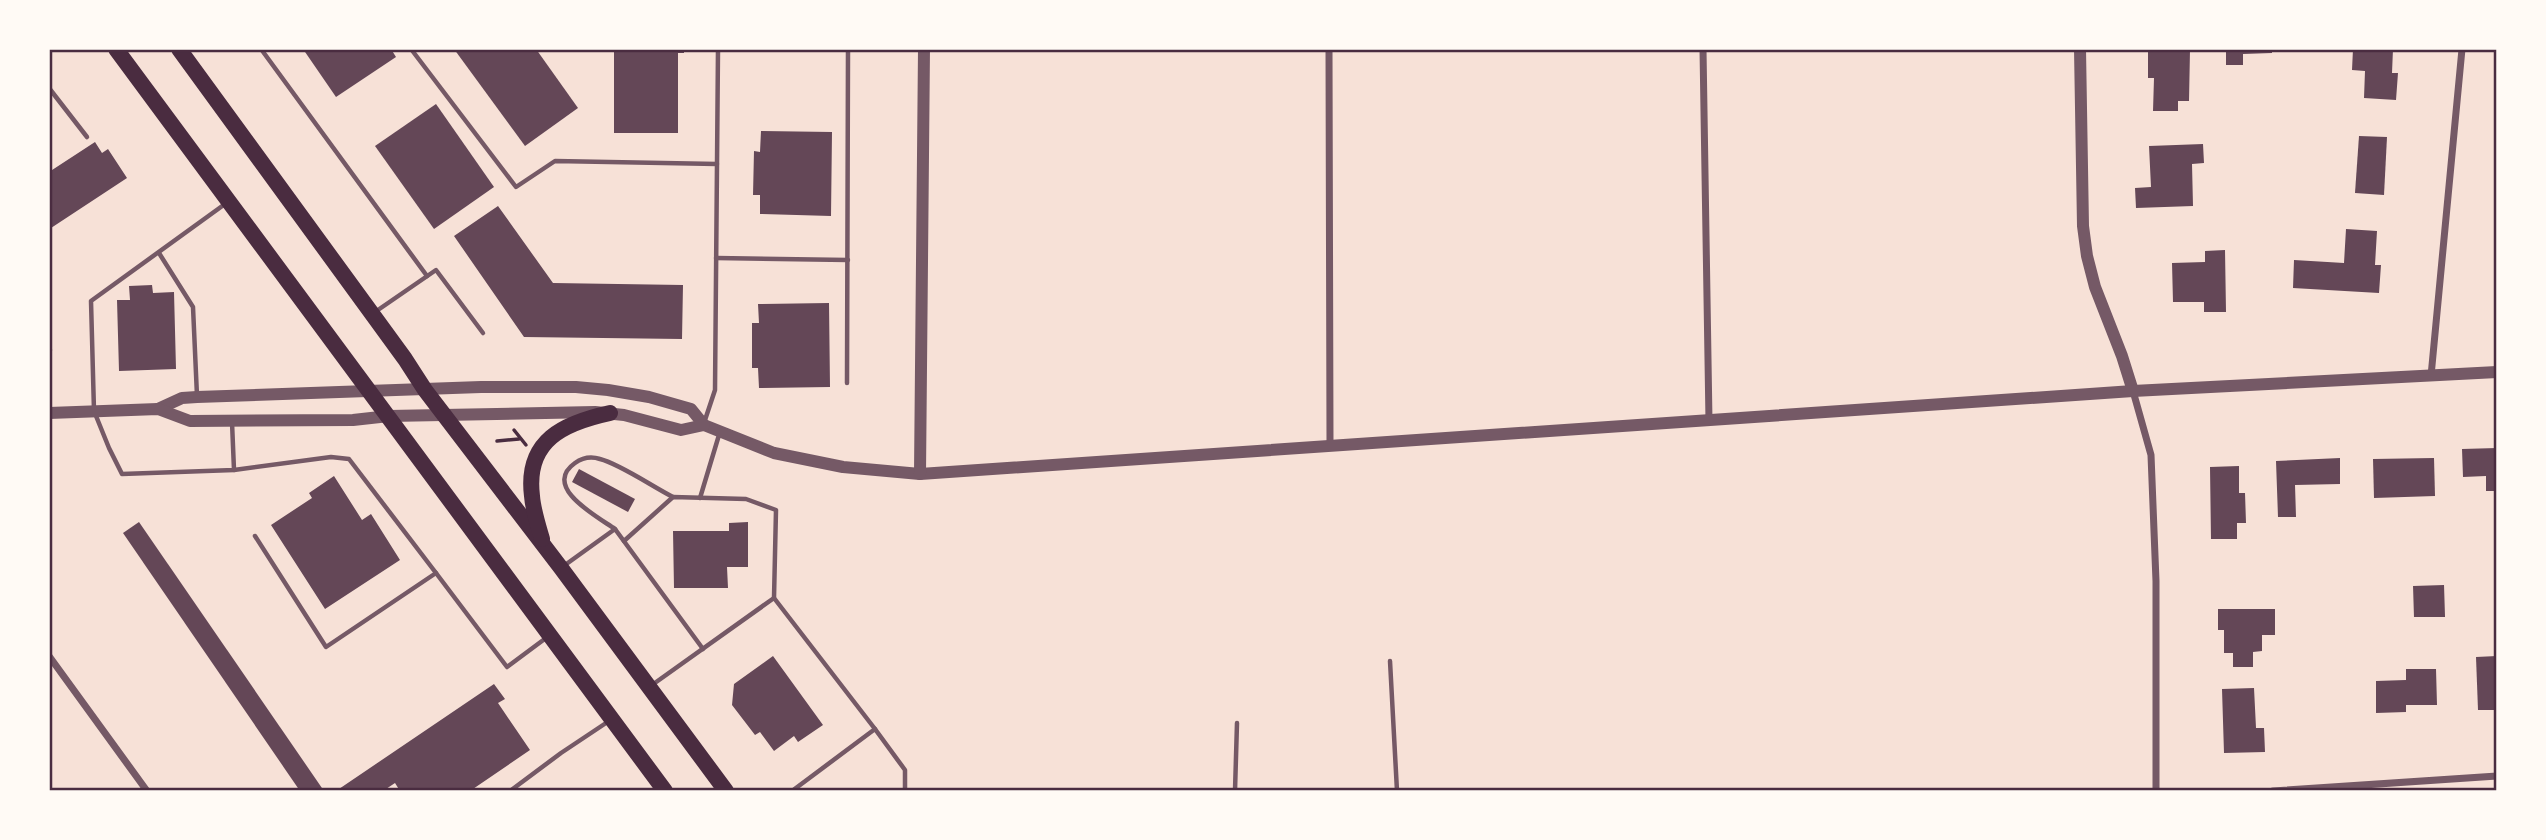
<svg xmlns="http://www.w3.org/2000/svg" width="2546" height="840" viewBox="0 0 2546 840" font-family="'Alegreya Sans',sans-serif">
	<rect width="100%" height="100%" fill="#f7e1d7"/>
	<g fill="#644757">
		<path d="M303,49H391L396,57L336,97Z"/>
		<path d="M454,49H536L578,108L525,146Z"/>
		<path d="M614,49H684V53H678V133H614Z"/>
		<path d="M2226,49H2272V53L2243,54V65H2226Z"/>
		<path d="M2353,49H2393L2392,73H2398L2396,100L2364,98L2365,71L2352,70Z"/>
		<path d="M2148,50H2190L2189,101H2178V111H2153L2154,78H2148Z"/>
		<path d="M436,104L494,187L434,229L375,146Z"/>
		<path d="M761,131L832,132L831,216L760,214V195H753L754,151L760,152Z"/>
		<path d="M2359,136L2387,137L2384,195L2355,193Z"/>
		<path d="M95,142L102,153L108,149L127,178L51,228L49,172Z"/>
		<path d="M2203,144L2204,163L2192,164L2193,206L2136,208L2135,188L2151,187L2149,146Z"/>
		<path d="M498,206L553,283L683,285L682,339L524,337L454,236Z"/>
		<path d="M2346,229L2377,231L2375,265H2381L2379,293L2293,288L2294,260L2344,263Z"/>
		<path d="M2225,250L2226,312H2204V302H2173L2172,263L2205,262V251Z"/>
		<path d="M152,285L153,293L174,292L176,369L119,371L117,300H130L129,286Z"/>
		<path d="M829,303L830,387L759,388L758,368H752V323H759L758,304Z"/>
		<path d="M2497,448V491H2486V476L2463,477L2462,449Z"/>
		<path d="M2340,458V484L2295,485L2296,517H2278L2276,461Z"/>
		<path d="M2434,458L2435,496L2374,498L2373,459Z"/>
		<path d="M2239,466V493H2245L2246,523H2237V539H2211L2210,467Z"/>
		<path d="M579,469L635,499L628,512L572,482Z"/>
		<path d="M334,476L362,520L371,514L400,560L325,609L271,525L312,498L309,493Z"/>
		<path d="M139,522L324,791H300L123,533Z"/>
		<path d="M748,522V567H727L728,588H674L673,531H729V523Z"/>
		<path d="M2444,585L2445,617H2414L2413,586Z"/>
		<path d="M2218,609H2275V635H2262V651L2253,652V667H2233V653H2224V630H2218Z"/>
		<path d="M773,656L823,725L798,742L794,736L774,751L760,732L755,735L732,705L734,684Z"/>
		<path d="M2497,656V710H2478L2476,657Z"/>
		<path d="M2406,669H2436L2437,705H2406V712L2376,713V681L2406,680Z"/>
		<path d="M494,684L505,699L498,703L530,750L470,791H400L395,783L383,791H336Z"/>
		<path d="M2254,688L2256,728H2264L2265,752L2224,753L2222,689Z"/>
		<path d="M852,788L881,789V791H852Z"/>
	</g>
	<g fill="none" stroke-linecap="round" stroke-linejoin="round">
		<g stroke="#4a2c40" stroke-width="3.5">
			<path d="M514,430L526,445"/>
			<path d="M497,441L519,439"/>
		</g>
		<g stroke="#755966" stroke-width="4.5">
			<path d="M261,49L427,276"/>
			<path d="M411,49L516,187L555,161L717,164L715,390L705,420"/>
			<path d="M49,88L87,137"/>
			<path d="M717,164L718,49"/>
			<path d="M225,204L91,301L94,411L109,448L122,474L234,470L331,457L349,459L436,573L326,647L255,536"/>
			<path d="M159,253L193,307L197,396"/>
			<path d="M716,258L848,260"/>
			<path d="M375,312L436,270L483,333"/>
			<path d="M49,350H50"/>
			<path d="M847,383L848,49"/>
			<path d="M232,422L234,470"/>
			<path d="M700,498L719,435"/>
			<path d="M615,529C598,517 541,487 575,463C582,458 591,456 600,459C620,464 653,487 673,497"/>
			<path d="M624,541L673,497L746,499L776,510L774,598"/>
			<path d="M565,565L615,529L703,649"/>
			<path d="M436,573L507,667L546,638"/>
			<path d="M1390,661L1397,791"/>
			<path d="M652,685L774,598L875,729"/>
			<path d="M510,791L561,753L609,721"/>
			<path d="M792,791L875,729L905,770V791"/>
			<path d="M1235,791L1237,723"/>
		</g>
		<g stroke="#755966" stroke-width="7">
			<path d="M1329,49L1330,445"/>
			<path d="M1703,49L1709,421"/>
			<path d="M2431,376L2462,49"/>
			<path d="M2133,391L2151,455L2156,581V791"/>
			<path d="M49,656L147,791"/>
			<path d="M2273,791L2497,776"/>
		</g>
		<g stroke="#755966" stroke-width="12">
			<path d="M2080,49L2083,226L2087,256L2095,287L2122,356L2133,391"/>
			<path d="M158,409L182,398L197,397L481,387H576L608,390L649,397L691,409L704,425L774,453L843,467L920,474L2133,391L2497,372"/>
			<path d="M49,413L158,409L190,421L353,420L389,416L595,412L624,415L681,430L704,425"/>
			<path d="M920,474L924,49"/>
		</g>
		<g stroke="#4a2c40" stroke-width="16">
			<path d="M116,49L665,791"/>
			<path d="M179,49L405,359L425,390L561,568L726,791"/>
			<path d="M542,539C538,525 533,510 532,496C525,440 564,423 610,413"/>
		</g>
	</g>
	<rect width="2546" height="840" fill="none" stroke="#fffaf5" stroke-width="102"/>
	<rect x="51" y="51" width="2444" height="738" fill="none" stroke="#4a2c40" stroke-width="2.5"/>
</svg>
